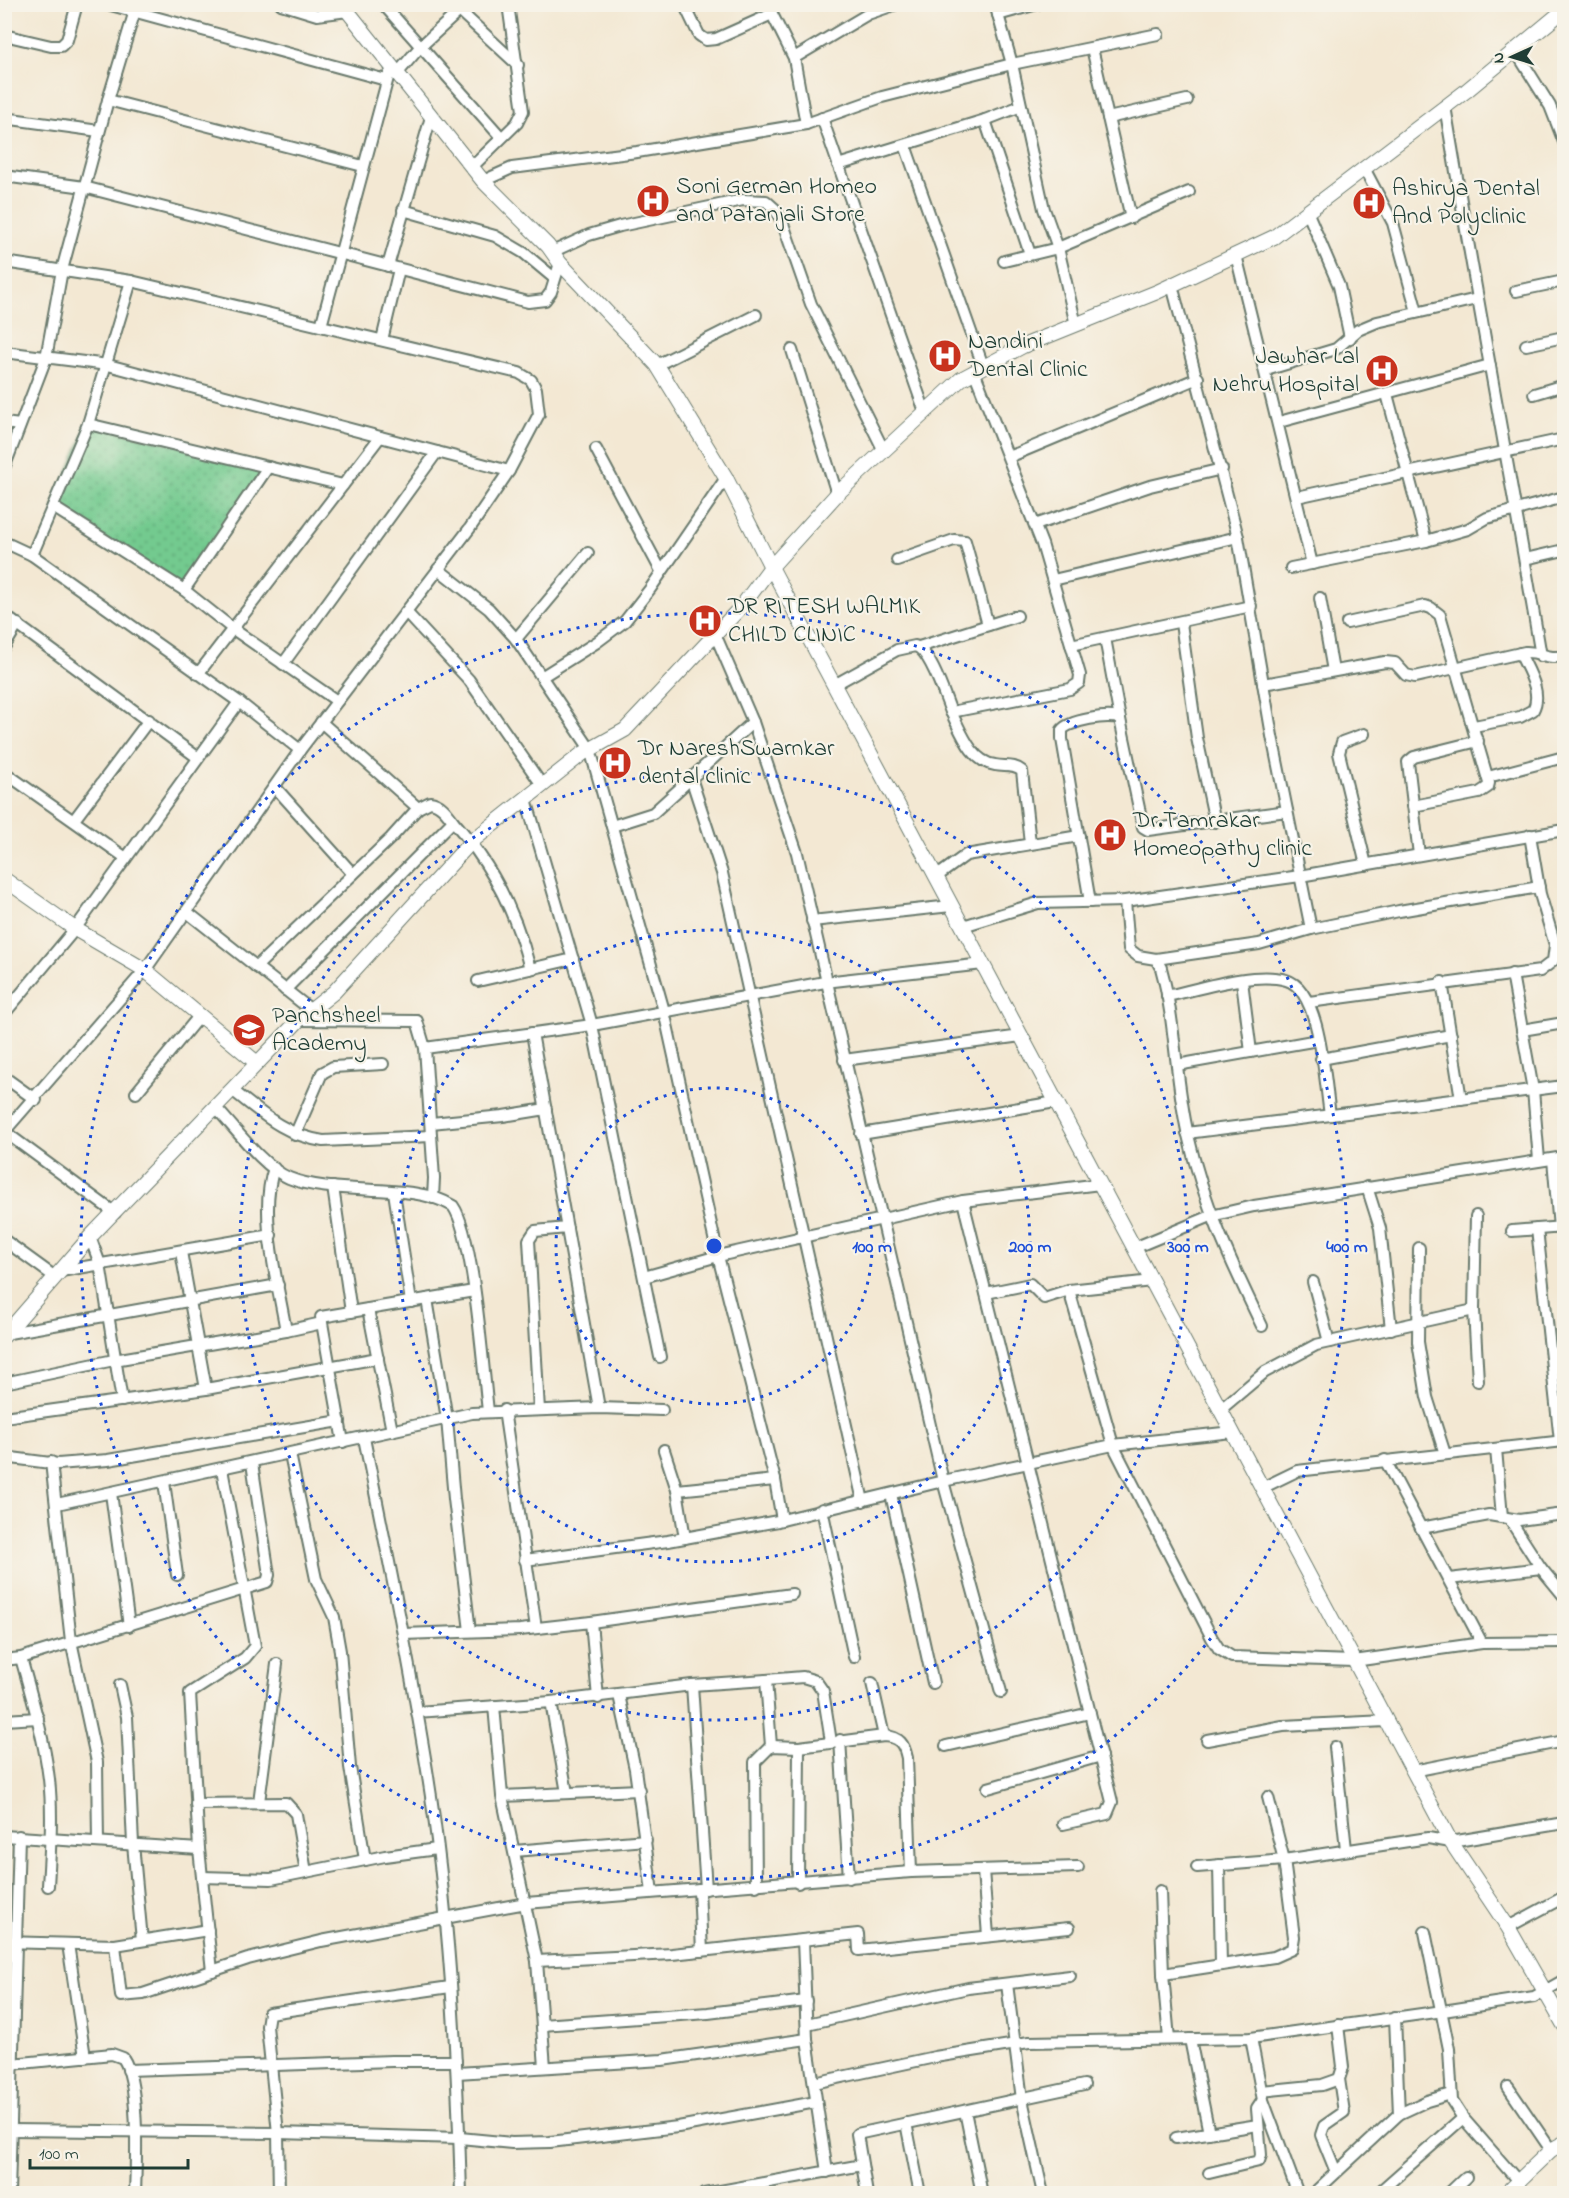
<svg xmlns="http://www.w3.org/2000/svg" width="1569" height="2198" viewBox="0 0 1569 2198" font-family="'Indie Flower',sans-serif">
	<defs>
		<pattern id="park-dots" width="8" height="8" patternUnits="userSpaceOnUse" patternTransform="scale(1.5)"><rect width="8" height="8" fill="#73ca8f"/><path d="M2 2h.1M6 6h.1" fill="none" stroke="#5ea576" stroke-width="1.8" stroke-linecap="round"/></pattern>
	</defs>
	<rect width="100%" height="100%" fill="#f7f3e8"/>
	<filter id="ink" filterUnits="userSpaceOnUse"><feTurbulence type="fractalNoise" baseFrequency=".0167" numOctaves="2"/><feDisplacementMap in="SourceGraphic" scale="12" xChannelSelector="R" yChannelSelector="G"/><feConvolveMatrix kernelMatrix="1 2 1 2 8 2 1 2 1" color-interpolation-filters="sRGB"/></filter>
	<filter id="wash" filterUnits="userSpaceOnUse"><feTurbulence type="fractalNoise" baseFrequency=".008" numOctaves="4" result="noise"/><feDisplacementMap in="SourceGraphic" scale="24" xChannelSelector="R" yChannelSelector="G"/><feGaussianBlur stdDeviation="1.35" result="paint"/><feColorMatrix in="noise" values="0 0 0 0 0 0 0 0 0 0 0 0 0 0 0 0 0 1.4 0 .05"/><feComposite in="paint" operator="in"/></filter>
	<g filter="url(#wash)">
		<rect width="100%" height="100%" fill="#f3e8d3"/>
		<path fill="url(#park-dots)" stroke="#498462" stroke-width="1.5" d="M88,424L268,467L184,590L53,507Z"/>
	</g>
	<g filter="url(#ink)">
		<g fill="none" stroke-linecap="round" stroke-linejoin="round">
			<defs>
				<g id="minor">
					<path d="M107,4L386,80"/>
					<path d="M281,4L317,15L348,11"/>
					<path d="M383,4L501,137"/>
					<path d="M452,4L518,65"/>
					<path d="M684,4L699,35L706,40L716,39L772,14"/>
					<path d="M767,4L794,58L806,124"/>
					<path d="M995,4L1012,64L1044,209L1058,248L1076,325"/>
					<path d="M998,15L1037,4"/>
					<path d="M4,35L51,46H61L67,40L77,4"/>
					<path d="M1092,48L1131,218"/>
					<path d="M1515,50L1550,106L1564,142"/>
					<path d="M794,58L868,14L897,4"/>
					<path d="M396,75L420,47L467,4"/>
					<path d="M108,100L363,166"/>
					<path d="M1445,106C1475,290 1510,472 1541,656"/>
					<path d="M4,118L99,131"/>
					<path d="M822,118L925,412"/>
					<path d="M1108,118L1187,100"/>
					<path d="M985,120L1030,254"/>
					<path d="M905,145L983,366"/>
					<path d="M838,165L985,120L1021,106"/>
					<path d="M472,167L517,123L523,111L508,4"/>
					<path d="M1364,168L1393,223L1417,312"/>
					<path d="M4,176L84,187L528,302L545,300L551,292L560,263"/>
					<path d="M483,181L512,168L637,152L806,124L882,97L1012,64L1158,34"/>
					<path d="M403,210L495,236L524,253L554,278"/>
					<path d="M1307,211L1339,286L1350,338"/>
					<path d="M552,252L589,235L620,226L743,200L766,201L775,209L782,221L811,304L884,451"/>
					<path d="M1236,255L1312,564"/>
					<path d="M1004,261L1058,248L1189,192"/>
					<path d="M4,262L131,281L519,373L531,380L536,389L539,414L509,471L470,528L300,750L145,970L4,1132"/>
					<path d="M388,266L431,117"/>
					<path d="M131,281L88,424L32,555L239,702L300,750"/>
					<path d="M1172,285L1238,537L1272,736L1311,929"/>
					<path d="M1516,291L1564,281"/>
					<path d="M321,326L389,74"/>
					<path d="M382,340L399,269"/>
					<path d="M1526,345L1564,337"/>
					<path d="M792,350L837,494"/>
					<path d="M4,352L108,365L509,471"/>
					<path d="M657,365L756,315"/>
					<path d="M1266,370L1336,349L1358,330L1377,322L1477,299"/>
					<path d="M1387,394L1426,541"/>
					<path d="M1534,394L1564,385"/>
					<path d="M1279,422L1490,365"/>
					<path d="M4,423L20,425"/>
					<path d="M88,424L343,485"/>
					<path d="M596,449L661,571"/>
					<path d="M1009,457L1198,378"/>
					<path d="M4,468L46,358L62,270L108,100L137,4"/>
					<path d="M1297,497L1564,439"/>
					<path d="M53,507L184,590L233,629L337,701"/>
					<path d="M1035,525L1150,486L1222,469"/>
					<path d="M4,542L32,555"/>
					<path d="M1525,559L1564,550"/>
					<path d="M897,560L954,540L965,541L988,625"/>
					<path d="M1291,568L1426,541L1468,529L1487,518L1564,497"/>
					<path d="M438,569L489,609L516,639L590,749L664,1011L718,1256L775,1480L782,1520"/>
					<path d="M1053,580L1238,537"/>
					<path d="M184,590L268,467"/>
					<path d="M1320,598L1333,671"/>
					<path d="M406,612L469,680L542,785"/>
					<path d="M4,615L197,757"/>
					<path d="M1181,623L1197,738L1215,822"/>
					<path d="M1347,623L1425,606L1431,608L1440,615L1489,783L1488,787L1479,793L1413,806"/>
					<path d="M715,634L753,722L797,853L943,1481L1001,1692"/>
					<path d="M1105,638L1120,719"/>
					<path d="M516,639L588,553"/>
					<path d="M1071,645L1251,606"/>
					<path d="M4,647L18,624"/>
					<path d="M919,647L1017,616"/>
					<path d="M283,664L437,452"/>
					<path d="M198,674L380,437"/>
					<path d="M543,676L597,642L625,621L650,589L726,478"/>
					<path d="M1263,684L1385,662L1395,663L1406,675L1415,677L1525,652C1542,651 1544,660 1564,656"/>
					<path d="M834,685L897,650L915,646C930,650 945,697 951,712L1070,689L1079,683L1080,675L1042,544L974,371"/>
					<path d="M951,712C961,731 971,762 995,765C1005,767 1014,764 1022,771L1030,843"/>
					<path d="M321,722L418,808"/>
					<path d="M1474,726L1520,717L1533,710C1543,692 1527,669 1520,653"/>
					<path d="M1364,734L1342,742L1339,753L1366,865"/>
					<path d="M4,772L126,858"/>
					<path d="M1488,777L1564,757"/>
					<path d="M691,778L722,873L863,1501"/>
					<path d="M275,787L353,874"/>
					<path d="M526,799L592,1025L660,1357"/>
					<path d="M74,820L149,720"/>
					<path d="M612,826L653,813L753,722"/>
					<path d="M1419,855L1408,762L1414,757L1478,741"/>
					<path d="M936,877L966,855L1079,836"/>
					<path d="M1125,901L1129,949L1138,956L1156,959L1161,968C1176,1022 1175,1080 1188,1135C1203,1203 1232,1264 1262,1326"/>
					<path d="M1090,902L1062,739V730C1068,721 1110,713 1120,719L1143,827L1148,830L1287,811"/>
					<path d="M187,912L311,1010"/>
					<path d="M812,921L951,906"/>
					<path d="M963,926L1038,903L1125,901L1300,876L1564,830"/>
					<path d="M1156,959L1259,944L1311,929L1399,911L1539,887"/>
					<path d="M256,967L391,838L418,808L430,802C441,803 448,814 454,822C491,864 517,915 530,969"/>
					<path d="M1512,974L1533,1090L1539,1160"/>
					<path d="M478,981L573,959"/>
					<path d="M1242,981L1251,1052"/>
					<path d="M1442,982L1461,1099"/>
					<path d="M285,990L453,821"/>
					<path d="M1167,996C1199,989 1254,971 1286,980C1321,989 1325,1084 1330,1115"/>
					<path d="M1309,1002L1540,971L1553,961L1555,945L1540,894L1530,835"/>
					<path d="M4,1014L75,929L239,702"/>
					<path d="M299,1020L417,1021L425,1048L592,1025L825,982L983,964"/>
					<path d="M1522,1030L1564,1023"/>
					<path d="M532,1033L599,1408"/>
					<path d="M425,1048L434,1178L433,1198"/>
					<path d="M1321,1059L1451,1035"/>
					<path d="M844,1060L1021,1036"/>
					<path d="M1177,1065L1318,1040"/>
					<path d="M4,1077L36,1100"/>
					<path d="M232,1090C262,1113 284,1135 323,1141L431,1136"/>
					<path d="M136,1093L200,1015"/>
					<path d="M216,1108C235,1128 264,1168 289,1178C335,1197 413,1181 453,1206C474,1235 483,1370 488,1411"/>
					<path d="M431,1123L503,1116L546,1109"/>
					<path d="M5,1132L115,1213"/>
					<path d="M1187,1133L1564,1086"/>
					<path d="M861,1134L1056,1102"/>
					<path d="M295,1135L322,1073L333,1067L383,1064"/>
					<path d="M1553,1159L1559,1228"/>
					<path d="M274,1168C258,1214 278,1283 286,1331L322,1323"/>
					<path d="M333,1187L351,1312"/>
					<path d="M1367,1187L1380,1228L1391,1329"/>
					<path d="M394,1192L411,1302"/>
					<path d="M963,1201L1112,1802L1107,1814L1063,1824"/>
					<path d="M1476,1216L1474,1310L1478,1381"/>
					<path d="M1537,1229L1560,1441"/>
					<path d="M1512,1231L1564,1227"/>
					<path d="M90,1237L100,1264L122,1401"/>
					<path d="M4,1240L55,1277"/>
					<path d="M1134,1248L1211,1216L1254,1206L1564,1157"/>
					<path d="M1419,1248L1418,1342L1427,1397L1445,1454"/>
					<path d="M181,1252L206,1389"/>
					<path d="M61,1271L271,1235"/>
					<path d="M644,1277L718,1256L963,1201L1100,1184"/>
					<path d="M1313,1282L1329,1342"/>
					<path d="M1069,1290L1113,1445L1212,1638L1219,1649L1232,1657L1354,1661L1482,1643L1564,1642"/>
					<path d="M986,1293L1030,1284L1044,1298L1069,1290L1152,1281"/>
					<path d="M427,1299L447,1419L454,1499L470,1631"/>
					<path d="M368,1309L392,1431"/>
					<path d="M9,1333L278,1285"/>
					<path d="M4,1383L114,1360L286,1331"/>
					<path d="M504,1410L536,1628"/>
					<path d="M539,1410L529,1240L535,1231L567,1228"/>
					<path d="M1220,1410L1265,1372L1316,1345L1474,1310"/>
					<path d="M4,1417L206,1389L378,1358"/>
					<path d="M364,1438C386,1546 408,1654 426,1764C449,1905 457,2050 461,2194"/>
					<path d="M343,1442L321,1317L474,1291"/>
					<path d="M1496,1449L1502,1517"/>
					<path d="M664,1450L677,1490L685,1538"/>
					<path d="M290,1454L316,1579L334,1617L340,1651L350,1767L365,1860"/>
					<path d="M4,1457L58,1464L108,1460L340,1421"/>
					<path d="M1385,1460L1482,1643"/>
					<path d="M51,1462L71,1641L97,1762L98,1842"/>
					<path d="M164,1482L177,1575"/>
					<path d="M1262,1488L1297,1471L1564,1441"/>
					<path d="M677,1490L775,1480"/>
					<path d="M111,1493L129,1626"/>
					<path d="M891,1494L933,1683"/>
					<path d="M57,1504L472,1413L599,1408L662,1410"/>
					<path d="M822,1509L854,1657"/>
					<path d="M1510,1520L1541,1568L1564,1596"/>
					<path d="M1421,1528L1489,1515L1519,1520L1564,1514"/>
					<path d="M525,1560L668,1541L778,1521L943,1481L1113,1445L1232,1432"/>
					<path d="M1449,1579L1541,1568"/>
					<path d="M591,1622L598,1698"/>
					<path d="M403,1634L520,1630L591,1622L792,1594"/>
					<path d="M21,1658C32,1698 44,1738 49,1779C53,1814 50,1851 48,1886"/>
					<path d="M4,1660L21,1658L267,1582L269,1575L252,1463"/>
					<path d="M766,1680L803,1677L816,1681L823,1691L831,1742"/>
					<path d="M872,1683L884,1736"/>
					<path d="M120,1685L127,1717L133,1844L142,1940"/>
					<path d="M692,1685L706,1889"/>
					<path d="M619,1695L635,1769L652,1892"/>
					<path d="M551,1702L567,1793"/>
					<path d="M494,1706L502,1796L537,1961L545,2067"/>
					<path d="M417,1712L551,1702L692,1685L766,1680L771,1746"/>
					<path d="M4,1720L38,1718"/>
					<path d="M840,1740L849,1878"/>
					<path d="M1207,1740L1283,1726L1386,1721"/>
					<path d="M946,1746L1090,1713"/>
					<path d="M1335,1747L1346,1849"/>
					<path d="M1413,1771L1564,1741"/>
					<path d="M988,1788L1101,1756"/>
					<path d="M502,1796L639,1790"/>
					<path d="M259,1802L277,1664"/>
					<path d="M196,1804L286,1803L296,1814L306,1872"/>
					<path d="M4,1836L199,1849"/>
					<path d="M514,1851L646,1840"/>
					<path d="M1219,1865L1221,1965"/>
					<path d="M1197,1867L1284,1860L1428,1838L1451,1842L1564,1823"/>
					<path d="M983,1870L988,1936"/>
					<path d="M202,1877L271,1879L385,1856L437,1849"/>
					<path d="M798,1883L799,1747"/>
					<path d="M756,1886L755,1762L771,1746L799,1747L884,1736C900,1737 904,1744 907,1758L911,1872"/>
					<path d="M699,1889L702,1951"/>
					<path d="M1160,1891L1163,1974L1169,2039"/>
					<path d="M1508,1927L1564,1897"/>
					<path d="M1425,1932L1449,2049L1452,2101L1463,2118L1518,2181"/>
					<path d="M803,1940L807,2039L827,2172"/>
					<path d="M4,1942L115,1945L208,1930"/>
					<path d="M68,1944L85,2057"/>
					<path d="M115,1945L121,1996L143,1994L248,1959L321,1941L526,1903L911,1872L1078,1867"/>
					<path d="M537,1961L672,1954L858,1934L859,1950L1069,1928"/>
					<path d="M212,1971L199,1849L190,1693L245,1658L255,1646L222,1469"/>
					<path d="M1163,1974L1274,1957L1292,1949L1294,1937L1284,1860L1268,1797"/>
					<path d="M1007,1984L1022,2099L1043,2194"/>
					<path d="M1395,2017L1399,2114"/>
					<path d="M807,2024L968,1988L1070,1976"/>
					<path d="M542,2025L708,2013L806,2001"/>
					<path d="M1251,2038L1263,2100L1298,2194"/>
					<path d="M1190,2039L1209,2133"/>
					<path d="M12,2064L112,2054L123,2058C140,2083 136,2162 135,2194"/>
					<path d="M128,2070L392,2061H456"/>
					<path d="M457,2073L662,2060L807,2039"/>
					<path d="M814,2083L935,2057L1029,2042L1251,2038L1443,2011L1534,1997L1564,1980"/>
					<path d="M1508,2087L1551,2150"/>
					<path d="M1261,2091L1322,2085L1339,2079L1343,2067L1338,2025"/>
					<path d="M965,2111L982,2194"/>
					<path d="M906,2123L920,2194"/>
					<path d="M10,2130L278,2133L460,2138L512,2143L550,2142L678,2127L816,2102"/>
					<path d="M1176,2138L1258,2125"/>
					<path d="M1336,2172L1321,2135L1324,2126L1344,2112L1339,2079"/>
					<path d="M1209,2173L1259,2161L1261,2155L1257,2109L1263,2100"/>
					<path d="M9,2194L19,1836"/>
					<path d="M279,2194L278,2133L267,2026L269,2013L450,1987"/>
					<path d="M704,2194L862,2165"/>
					<path d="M867,2194L857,2134L1084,2085"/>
					<path d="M1313,2194L1399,2114L1427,2101L1451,2094"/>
					<path d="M1377,2194L1463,2118"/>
					<path d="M1448,2194L1466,2177"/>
				</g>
				<g id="tertiary">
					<path d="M342,4L483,181L548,246L560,263L657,365L726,478L771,567L1451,1842L1508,1927L1564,2025"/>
					<path d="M4,879L75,929L145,970L257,1063"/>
					<path d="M4,1336L90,1237L299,1020L334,992L471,842L582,754L625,730L742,606L771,567L837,494L961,379L1023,346L1157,292L1274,237L1466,91L1564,10"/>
					<path d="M1505,2194L1551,2150L1564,2143"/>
				</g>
			</defs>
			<use href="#minor" stroke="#69796c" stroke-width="14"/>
			<use href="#tertiary" stroke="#69796c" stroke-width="16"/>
			<use href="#minor" stroke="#fff" stroke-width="10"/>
			<use href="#tertiary" stroke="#fff" stroke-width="14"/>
		</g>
	</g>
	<g fill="none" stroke="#1d4ed8" stroke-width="3" stroke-dasharray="3 6">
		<circle cx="714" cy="1246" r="158"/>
		<circle cx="714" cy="1246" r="316"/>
		<circle cx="714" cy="1246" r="474"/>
		<circle cx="714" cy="1246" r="633"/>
	</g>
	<defs>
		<symbol id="hospital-disc" viewBox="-11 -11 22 22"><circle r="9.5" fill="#c8321e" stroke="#f7f3e8"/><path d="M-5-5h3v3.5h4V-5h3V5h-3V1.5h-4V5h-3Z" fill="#fff"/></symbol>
		<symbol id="school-disc" viewBox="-11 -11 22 22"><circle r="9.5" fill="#c8321e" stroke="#f7f3e8"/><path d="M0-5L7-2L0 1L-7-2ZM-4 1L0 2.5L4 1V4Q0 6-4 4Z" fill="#fff"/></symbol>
	</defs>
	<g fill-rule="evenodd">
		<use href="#hospital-disc" x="634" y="182" width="38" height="38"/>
		<use href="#hospital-disc" x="1350" y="184" width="38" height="38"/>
		<use href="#hospital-disc" x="926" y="337" width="38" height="38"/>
		<use href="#hospital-disc" x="1363" y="352" width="38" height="38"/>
		<use href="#hospital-disc" x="686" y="602" width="38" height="38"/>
		<use href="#hospital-disc" x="596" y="744" width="38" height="38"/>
		<use href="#hospital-disc" x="1091" y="816" width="38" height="38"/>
		<use href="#school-disc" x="230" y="1011" width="38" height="38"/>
	</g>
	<g text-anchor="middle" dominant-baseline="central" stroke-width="4.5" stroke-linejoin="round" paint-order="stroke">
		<g font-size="24" fill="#1f3d34" stroke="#f7f3e8" text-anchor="start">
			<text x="676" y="187">Soni German Homeo<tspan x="676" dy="28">and Patanjali Store</tspan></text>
			<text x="1392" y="189">Ashirya Dental<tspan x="1392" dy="28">And Polyclinic</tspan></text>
			<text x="968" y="342">Nandini<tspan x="968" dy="28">Dental Clinic</tspan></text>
			<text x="1359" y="357" text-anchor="end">Jawhar Lal<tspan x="1359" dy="28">Nehru Hospital</tspan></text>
			<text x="728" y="607">DR RITESH WALMIK<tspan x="728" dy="28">CHILD CLINIC</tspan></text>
			<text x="638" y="749">Dr NareshSwarnkar<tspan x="638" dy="28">dental clinic</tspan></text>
			<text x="1133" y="821">Dr.Tamrakar<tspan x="1133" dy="28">Homeopathy clinic</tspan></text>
			<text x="272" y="1016">Panchsheel<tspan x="272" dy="28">Academy</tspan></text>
		</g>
	</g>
	<circle cx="714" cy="1246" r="9" fill="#1d4ed8" stroke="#f7f3e8" stroke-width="3"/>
	<g font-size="18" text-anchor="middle" font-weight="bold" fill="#1d4ed8" stroke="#f7f3e8" stroke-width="4.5" stroke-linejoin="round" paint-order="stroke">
		<text x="872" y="1252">100 m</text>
		<text x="1030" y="1252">200 m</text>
		<text x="1188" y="1252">300 m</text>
		<text x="1347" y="1252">400 m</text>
	</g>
	<rect width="1569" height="2198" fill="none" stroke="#f7f3e8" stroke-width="24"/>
	<g transform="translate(1512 57) rotate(266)" stroke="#f7f3e8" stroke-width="4.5" paint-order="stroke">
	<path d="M0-4.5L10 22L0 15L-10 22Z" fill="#1f3d34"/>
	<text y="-9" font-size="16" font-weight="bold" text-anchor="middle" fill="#1f3d34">N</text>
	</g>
	<path d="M30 2159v9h158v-9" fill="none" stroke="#1f3d34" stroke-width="3"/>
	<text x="39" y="2159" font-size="18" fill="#1f3d34" stroke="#f7f3e8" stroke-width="4.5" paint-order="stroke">100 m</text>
</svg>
